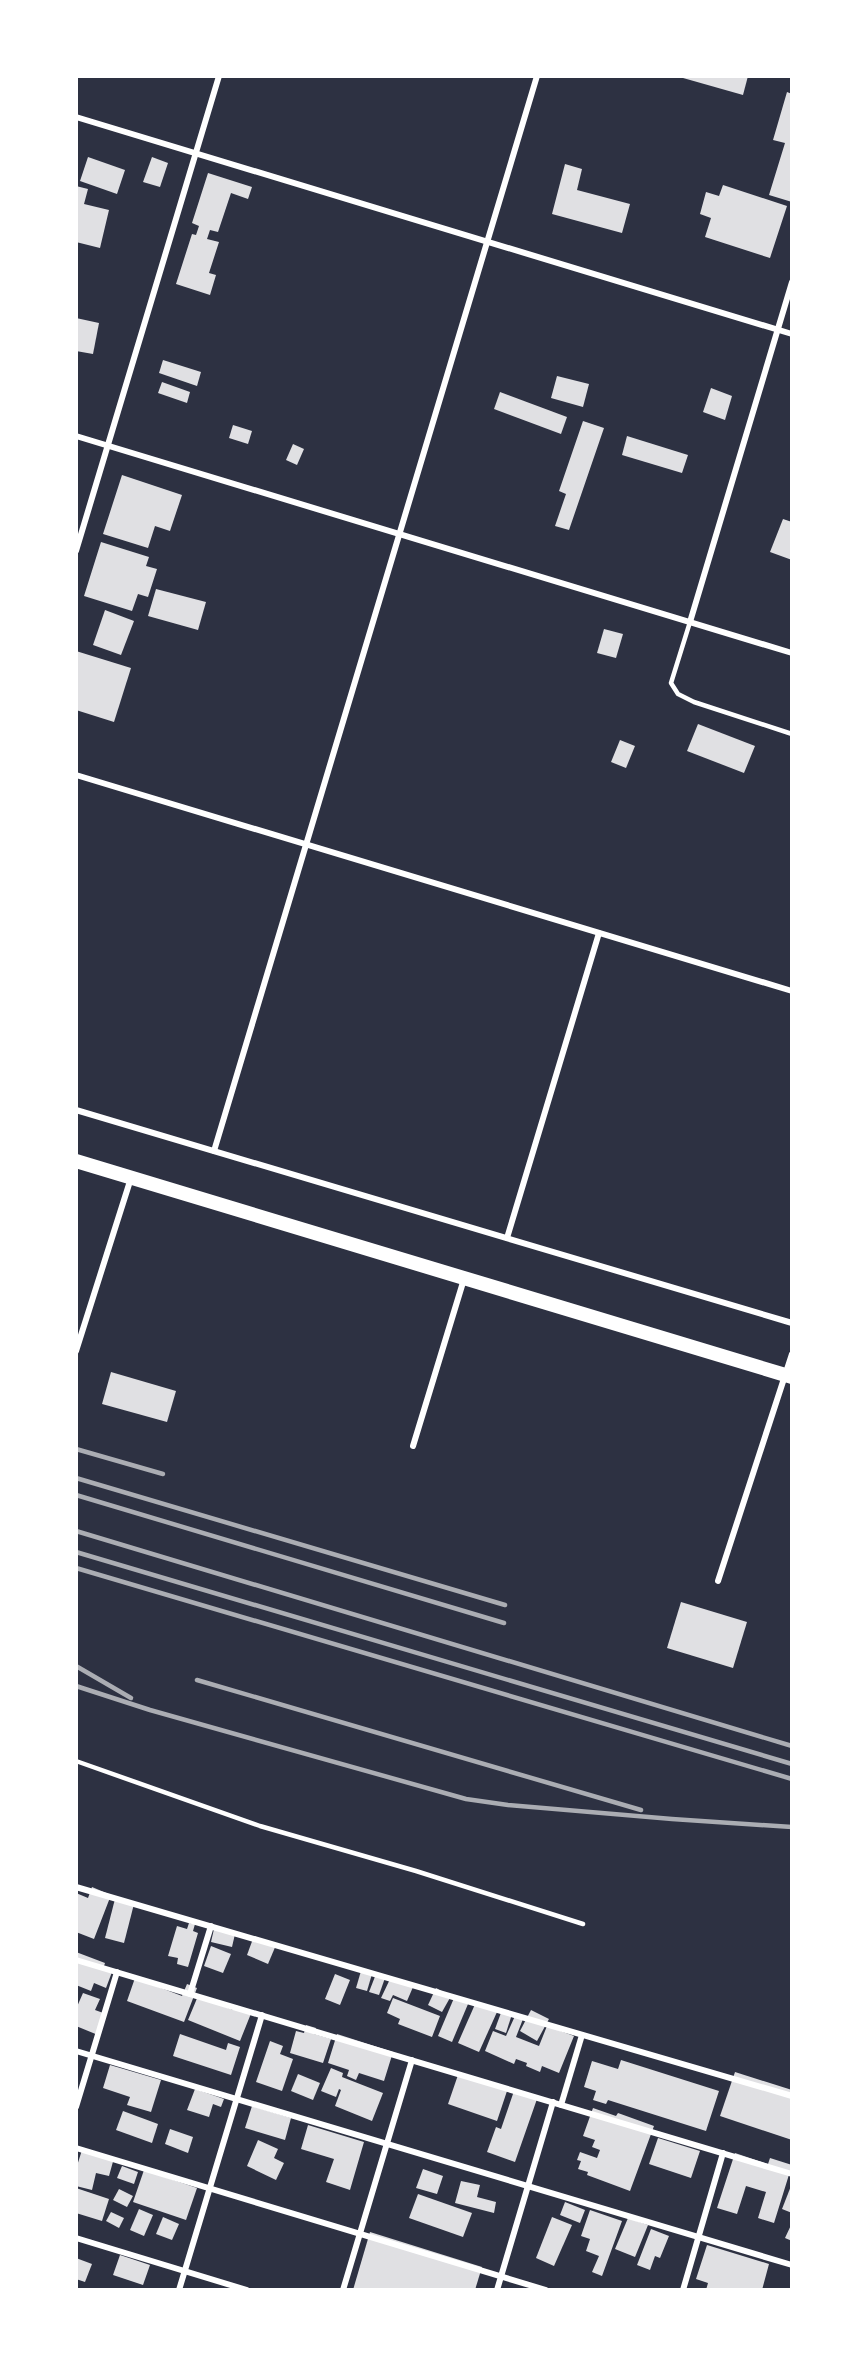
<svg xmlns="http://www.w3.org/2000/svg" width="868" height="2366" viewBox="0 0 868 2366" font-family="'Noto Serif',serif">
	<rect width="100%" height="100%" fill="#2d3142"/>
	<g fill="#e0e0e3">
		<path d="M676,76H748L743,95Z"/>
		<path d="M787,92L792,94V202L769,195L785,143L773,140Z"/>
		<path d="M88,157L125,170L117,194L80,181Z"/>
		<path d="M152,157L168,163L160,187L143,182Z"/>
		<path d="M565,164L582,169L577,190L630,204L622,233L552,214Z"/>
		<path d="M208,173L252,187L248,199L231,193L218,232L210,230L207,239L219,242L209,273L216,275L210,295L176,284L192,234L196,235L199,226L192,223Z"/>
		<path d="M723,185L787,206L770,258L705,237L711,218L700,214L706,192L719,196Z"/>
		<path d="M76,186L88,189L84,204L109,210L100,248L76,242Z"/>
		<path d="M76,318L99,323L93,354L76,351Z"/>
		<path d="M163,360L201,372L197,386L159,373Z"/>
		<path d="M557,376L589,384L583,407L551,398Z"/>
		<path d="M162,382L190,392L187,403L158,393Z"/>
		<path d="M711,388L732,396L725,420L703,412Z"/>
		<path d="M500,392L567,417L561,434L494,409Z"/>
		<path d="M583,421L604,428L569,530L555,526L566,494L559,491Z"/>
		<path d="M233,425L252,431L248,444L229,438Z"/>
		<path d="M627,436L688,455L682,473L622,455Z"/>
		<path d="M293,444L304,449L297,465L286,460Z"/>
		<path d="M122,475L182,495L170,531L155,526L148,548L103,534Z"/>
		<path d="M783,519L792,522V560L770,552Z"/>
		<path d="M101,542L149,557L146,566L157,569L148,597L138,594L132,611L84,596Z"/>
		<path d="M156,589L206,602L198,630L148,616Z"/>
		<path d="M105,610L134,621L121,655L93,645Z"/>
		<path d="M604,629L623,634L616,658L597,653Z"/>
		<path d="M76,651L131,668L114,722L76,710Z"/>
		<path d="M698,724L755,746L744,773L687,751Z"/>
		<path d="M620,740L635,746L626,768L611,762Z"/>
		<path d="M111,1372L176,1391L167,1422L102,1404Z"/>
		<path d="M681,1602L747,1622L733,1668L667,1648Z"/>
		<path d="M92,1887L111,1895L94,1939L76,1932V1893L88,1898Z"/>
		<path d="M115,1899L134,1904L124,1943L105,1938Z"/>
		<path d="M189,1923L195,1924L193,1931L198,1933L188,1967L177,1964L178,1958L168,1956L177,1926L187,1929Z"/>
		<path d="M214,1929L235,1934L232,1947L211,1942Z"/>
		<path d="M254,1936L276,1945L268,1964L247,1955Z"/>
		<path d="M211,1946L231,1954L223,1973L204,1966Z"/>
		<path d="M76,1952L105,1963L103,1969L112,1972L106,1988L94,1983L91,1991L76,1985Z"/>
		<path d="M361,1971L372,1974L367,1991L356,1988Z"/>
		<path d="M335,1974L350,1980L340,2005L325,1999Z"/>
		<path d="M376,1974L385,1978L379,1995L369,1992Z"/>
		<path d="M391,1977L413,1987L407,2001L393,1995L390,2001L381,1998Z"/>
		<path d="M135,1978L182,1996L187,1984L197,1988L184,2022L127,2001Z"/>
		<path d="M436,1988L451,1996L442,2012L428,2005Z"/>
		<path d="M83,1993L100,1999L95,2010L106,2014L98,2035L76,2026V2009Z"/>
		<path d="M198,1996L233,2010L235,2005L252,2011L240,2041L188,2020Z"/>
		<path d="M393,1998L440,2016L432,2037L398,2024L400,2019L387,2013Z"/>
		<path d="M454,1998L468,2004L452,2042L438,2036Z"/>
		<path d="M476,2002L497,2012L479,2052L458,2043Z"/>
		<path d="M502,2010L512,2014L506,2033L495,2029Z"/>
		<path d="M531,2010L549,2019L537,2041L520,2031Z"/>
		<path d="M515,2016L523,2019L516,2037L539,2046L547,2026L574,2036L559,2073L542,2066L540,2072L526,2066L527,2063L516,2059L514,2064L485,2051L493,2031L506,2036Z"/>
		<path d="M306,2025L316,2028L314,2034L331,2039L323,2063L290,2053L296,2031L304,2033Z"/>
		<path d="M180,2034L226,2050L228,2043L240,2047L231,2075L173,2056Z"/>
		<path d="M337,2034L393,2052L384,2081L359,2073L356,2080L347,2076L349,2070L328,2063Z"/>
		<path d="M270,2041L283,2046L280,2054L293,2059L282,2091L256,2082Z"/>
		<path d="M621,2060L719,2091L706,2131L608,2100L606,2104L593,2100L596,2091L584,2087L592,2061L618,2069Z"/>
		<path d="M110,2065L161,2080L151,2112L127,2105L130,2097L103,2088Z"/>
		<path d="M331,2068L343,2073L342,2077L383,2093L372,2121L335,2106L341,2090L339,2089L336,2097L321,2091Z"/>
		<path d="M459,2072L508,2088L497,2121L448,2104Z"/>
		<path d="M735,2072L792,2090V2140L720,2116Z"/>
		<path d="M298,2074L320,2083L313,2100L291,2091Z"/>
		<path d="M195,2089L224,2099L221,2107L213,2104L209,2117L187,2110Z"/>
		<path d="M514,2091L537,2099L515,2162L487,2152L496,2127L501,2129Z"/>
		<path d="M252,2106L291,2118L285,2140L245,2128Z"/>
		<path d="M593,2108L616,2116L618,2113L654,2126L630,2191L587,2175L588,2172L578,2169L581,2161L577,2160L580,2152L597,2158L600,2150L592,2147L595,2140L583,2136Z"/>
		<path d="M123,2111L158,2124L152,2143L116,2130Z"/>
		<path d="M308,2125L364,2142L350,2190L326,2182L334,2159L301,2149Z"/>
		<path d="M170,2129L193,2137L188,2153L165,2144Z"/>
		<path d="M658,2138L700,2151L691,2178L649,2164Z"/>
		<path d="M258,2140L278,2149L274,2158L284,2163L276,2180L247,2166Z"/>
		<path d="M82,2150L114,2158L109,2176L96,2173L92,2190L76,2186V2169Z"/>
		<path d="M735,2153L768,2164L770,2158L792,2165L774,2223L758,2218L766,2192L746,2186L737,2214L717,2208Z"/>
		<path d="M122,2166L138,2172L134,2184L117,2178Z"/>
		<path d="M423,2169L443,2176L437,2194L416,2188Z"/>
		<path d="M144,2170L197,2188L186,2220L133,2202Z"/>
		<path d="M461,2181L480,2185L477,2197L496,2202L494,2213L455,2203Z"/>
		<path d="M791,2186H792V2213L782,2209Z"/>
		<path d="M76,2188L109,2199L102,2221L76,2213Z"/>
		<path d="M119,2189L133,2196L127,2207L113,2200Z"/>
		<path d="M418,2194L472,2213L463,2237L409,2218Z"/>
		<path d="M565,2202L585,2210L580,2223L560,2215Z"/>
		<path d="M139,2209L153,2215L144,2236L130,2230Z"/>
		<path d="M590,2210L622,2221L602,2276L592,2272L599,2256L586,2251L590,2239L581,2236Z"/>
		<path d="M111,2212L124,2218L119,2228L106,2221Z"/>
		<path d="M163,2217L179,2224L172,2240L156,2234Z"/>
		<path d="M552,2217L572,2225L554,2266L536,2258Z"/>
		<path d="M628,2218L648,2225L635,2257L615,2249Z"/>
		<path d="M792,2223V2241L785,2238Z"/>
		<path d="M651,2229L669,2236L660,2258L655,2256L650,2270L637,2265Z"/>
		<path d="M370,2232L482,2267L475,2290H353Z"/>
		<path d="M707,2245L769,2264L762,2290H706L708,2283L696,2279Z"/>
		<path d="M120,2255L150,2265L143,2285L113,2275Z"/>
		<path d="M76,2258L92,2264L85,2282L76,2279Z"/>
	</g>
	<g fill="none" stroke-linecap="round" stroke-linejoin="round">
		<g stroke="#fff" stroke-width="4.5">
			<path d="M690,622L671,683L678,694L694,702L792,734"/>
			<path d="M76,1761L260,1826L416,1871L583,1924"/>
		</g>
		<g stroke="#fff" stroke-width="6">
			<path d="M76,117L792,334"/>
			<path d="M76,436L792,653"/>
			<path d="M76,551L219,76"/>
			<path d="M690,622L792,282"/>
			<path d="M76,775L792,991"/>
			<path d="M76,1110L792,1323"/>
			<path d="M214,1151L537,76"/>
			<path d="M507,1238L599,933"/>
			<path d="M76,1351L131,1178"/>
			<path d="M413,1446L464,1279"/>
			<path d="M718,1581L792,1354"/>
			<path d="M76,1887L792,2096"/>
			<path d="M76,1960L792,2174"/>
			<path d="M190,1994L211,1926"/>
			<path d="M76,2051L792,2265"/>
			<path d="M561,2105L582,2035"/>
			<path d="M76,2107L117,1972"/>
			<path d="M76,2148L546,2290"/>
			<path d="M76,2238L247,2290"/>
			<path d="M179,2290L262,2015"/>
			<path d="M343,2290L412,2060"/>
			<path d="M497,2290L553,2102"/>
			<path d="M683,2290L723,2153"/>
		</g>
		<path stroke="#fff" stroke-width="14" d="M76,1161L792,1377"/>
		<g stroke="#abadb3" stroke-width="4.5">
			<path d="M76,1449L163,1474"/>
			<path d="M76,1478L505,1605"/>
			<path d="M76,1495L504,1623"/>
			<path d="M76,1531L792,1746"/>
			<path d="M76,1552L792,1764"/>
			<path d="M76,1568L792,1779"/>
			<path d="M76,1666L131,1698"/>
			<path d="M197,1680L641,1810"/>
			<path d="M76,1686L150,1710L466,1799L508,1805L672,1819L792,1827"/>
		</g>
	</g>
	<rect width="868" height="2366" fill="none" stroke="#ffffff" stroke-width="156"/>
</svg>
